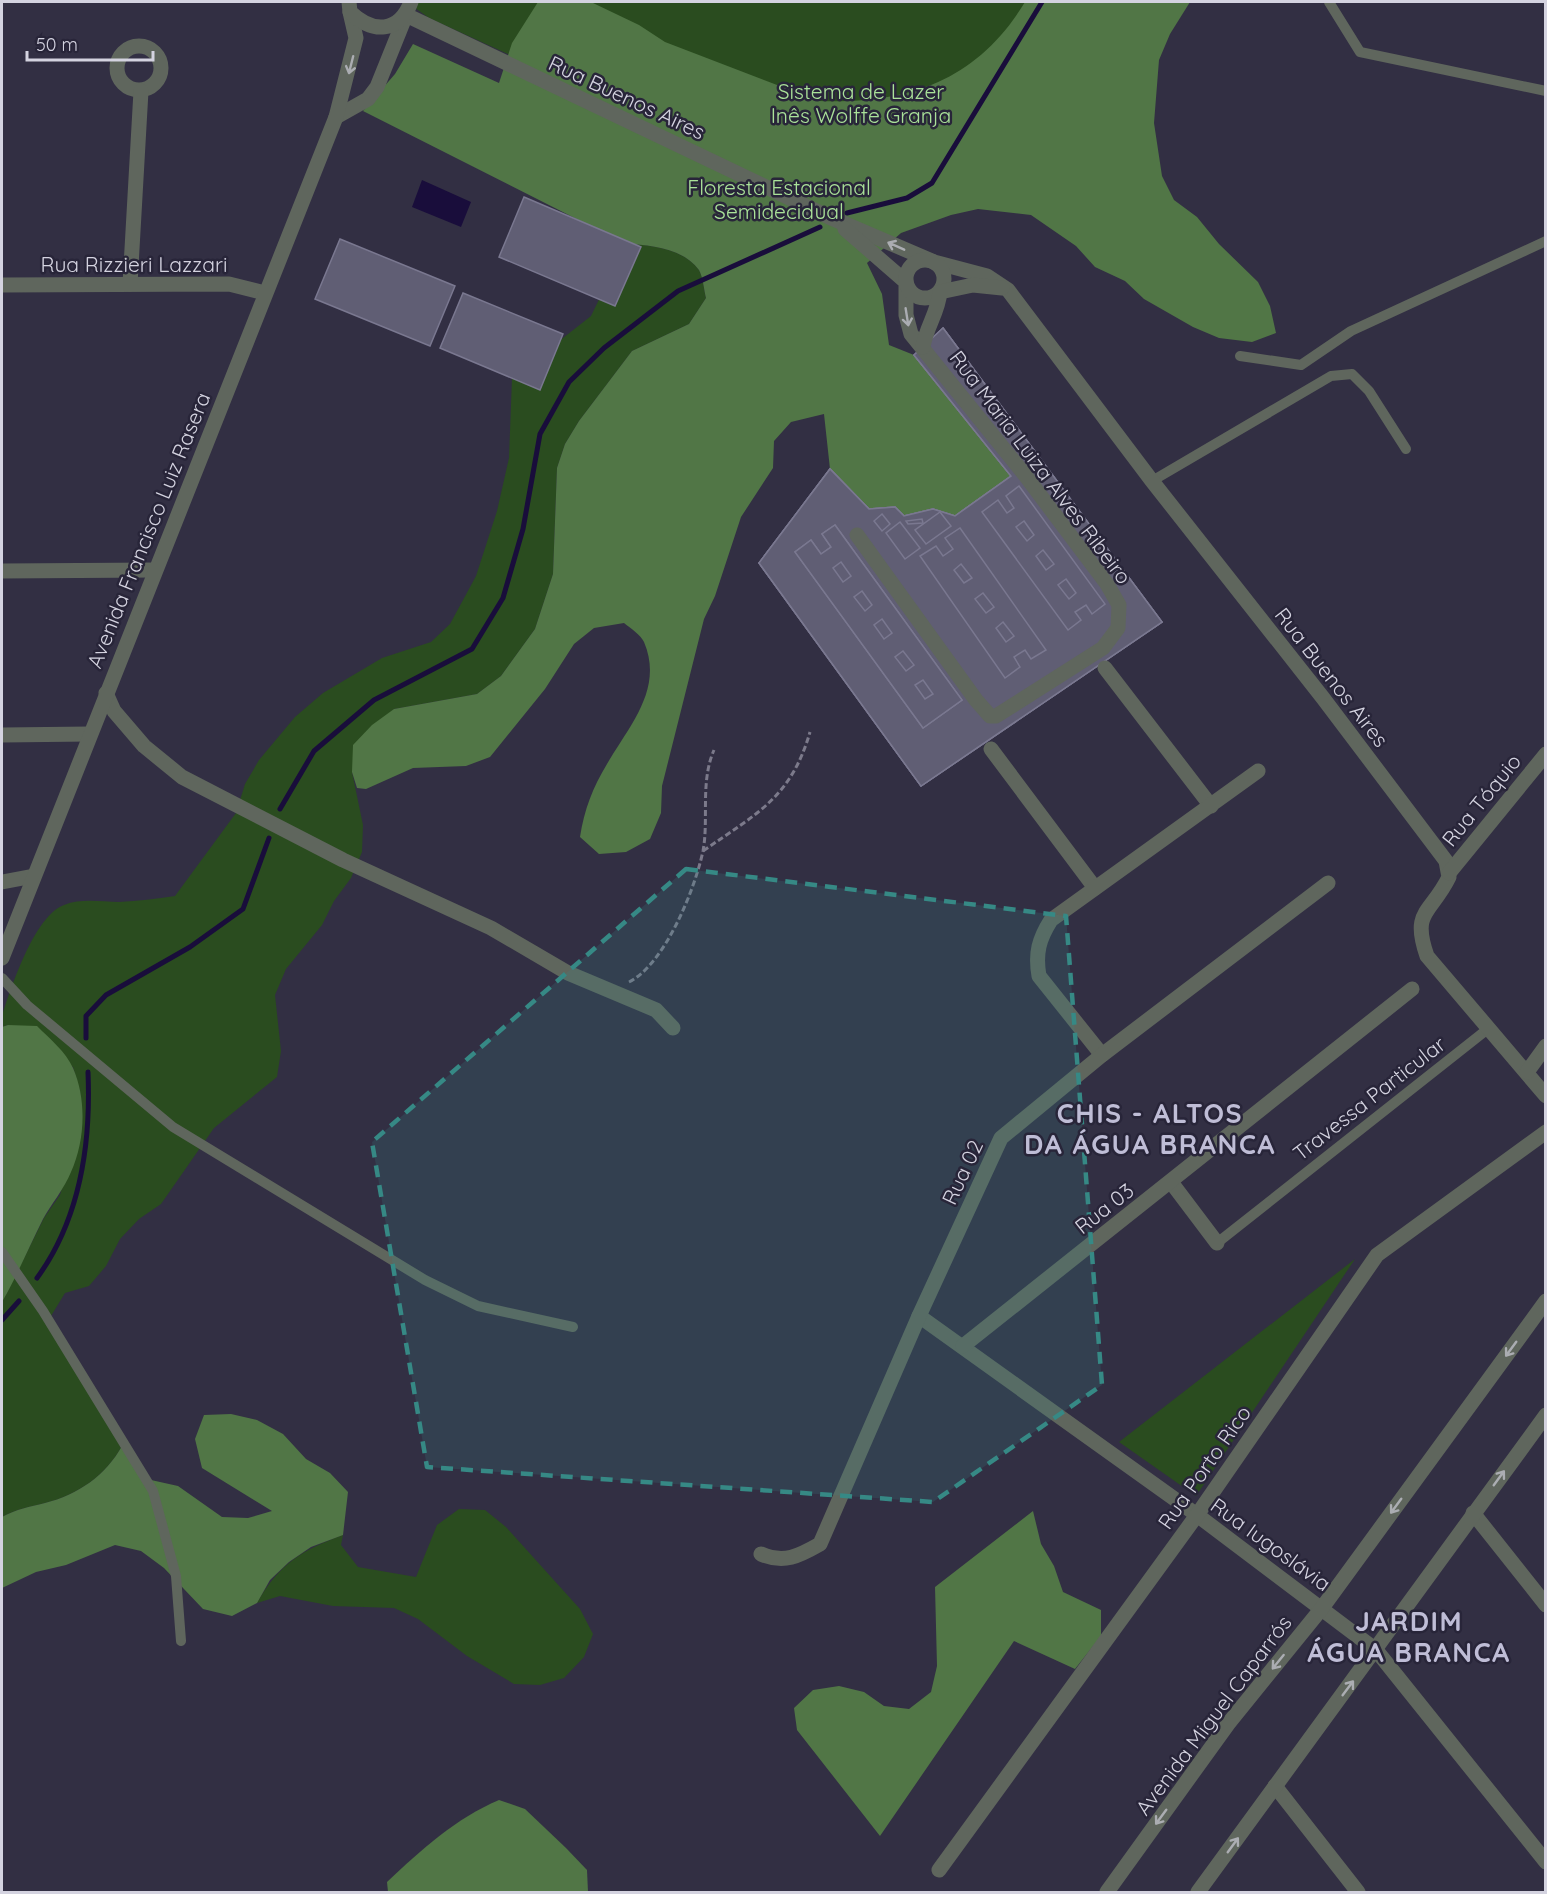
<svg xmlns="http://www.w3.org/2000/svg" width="1547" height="1894" viewBox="0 0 1547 1894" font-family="Quicksand,sans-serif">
	<rect width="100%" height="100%" fill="#322f43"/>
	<g fill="#2a4c1f">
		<path d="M417,2H1042L901,233L429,18L415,8Z"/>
		<path d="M626,244C650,245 683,248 699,270C703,277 704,290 706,298L689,324L632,351L579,421L565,444L557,468L553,574L535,629L501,676L477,694L394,709L352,772L363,825L362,852L351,878L334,901L322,925L286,969L275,995L281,1051L277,1077L214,1128L161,1204L139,1219L120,1239L106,1266L89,1286L65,1293L51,1316L122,1446C106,1475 78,1495 45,1503C29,1507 17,1509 2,1517V1302L44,1218L60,1195L82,1119L80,1092L73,1067L8,1025L2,1027V1016C11,988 34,916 64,905C82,898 101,902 119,902C138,901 156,899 175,896L236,813L245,784L259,760L295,717L323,693L382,658L431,642L450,624L476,576L497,511L509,458L512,378L591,316Z"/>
		<path d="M1355,1259L1196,1496L1119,1442Z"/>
		<path d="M459,1509L485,1510L506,1527L580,1609L593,1634L584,1657L564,1678L540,1685L514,1684L467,1656L418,1619L394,1608L333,1606L280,1596L257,1603C279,1564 302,1550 343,1535L341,1545L358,1567L416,1577L437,1525Z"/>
	</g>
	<g fill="#517646">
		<path d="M538,2L593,3L639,25L665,42L819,101C908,104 977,81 1025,2H1190L1170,34L1159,60L1154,123L1162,176L1174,200L1197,217L1219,244L1258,282L1270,306L1276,333L1252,342L1219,338L1193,327L1144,299L1125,281L1095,267L1076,246L1031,215L978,209L951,215L901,233L867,263L882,294L889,345L914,355L1011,476L955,516L933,509L904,516L895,507L869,509L830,469L824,414L791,422L774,441L773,468L741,517L715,596L704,619L662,786L661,813L650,839L626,852L599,854L580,837C584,810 593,787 607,764C629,726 664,689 644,642C641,635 630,628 624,623L594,628L574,644L545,689L490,757L466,766L413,768L366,789L357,788L352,772L353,745L372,725L394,709L477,694L501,676L535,629L553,574L557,468L565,444L579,421L632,351L689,324L706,298C704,290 703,277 699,270C683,248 650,245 626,244L363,111L395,74L413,44L499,83L512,43Z"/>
		<path d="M8,1025L37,1026C50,1039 66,1052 73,1068C87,1100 85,1141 71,1172C64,1189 52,1203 43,1219C29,1247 17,1276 2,1302V1027Z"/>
		<path d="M231,1414L257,1420L283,1434L306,1459L330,1473L348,1492L343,1535L311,1547L289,1562L270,1580L257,1603L232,1616L203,1609L164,1568L141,1551L115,1545L66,1565L36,1572L2,1588V1517C17,1509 29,1507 45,1503C78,1495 106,1475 122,1446L151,1480L178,1486L222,1517L248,1518L272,1511L202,1468L195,1439L204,1415Z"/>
		<path d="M1033,1511L1041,1544L1054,1566L1063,1592L1101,1610V1636L1075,1669L1014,1641L880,1836L797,1730L794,1708L813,1690L839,1686L864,1692L884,1706L909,1709L931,1692L937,1666L935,1587Z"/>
		<path d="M499,1800L525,1809L566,1848L587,1870L588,1892H388L387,1882C421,1850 456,1818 499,1800Z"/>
	</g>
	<path fill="#190d3b" d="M422,180L471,202L461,227L412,207Z"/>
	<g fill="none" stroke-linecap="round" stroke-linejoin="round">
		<g stroke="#190d3b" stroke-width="5">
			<path d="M847,213L907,198L932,183L1042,2"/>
			<path d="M280,809L314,751L374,700L472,649L503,598L523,529L540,434L569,382L604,348L678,291L820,227"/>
			<path d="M86,1038V1016L106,995L190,947L243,909L269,838"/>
			<path d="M37,1278C80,1219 91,1143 88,1072"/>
			<path d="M2,1320L19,1301"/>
		</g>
	</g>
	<g fill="#605e74" stroke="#7a7890" stroke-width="1.5" fill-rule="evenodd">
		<path d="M524,197L641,247L615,306L499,257Z"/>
		<path d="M340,239L455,286L430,346L315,299Z"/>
		<path d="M463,293L563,334L540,390L440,348Z"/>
		<path d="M943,328L1162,622L921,786L759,563L830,469L869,509L895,507L904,516L933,509L955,516L1011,476L914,355ZM1019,486L1105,604L1092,614L1086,605L1075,612L1081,620L1068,630L982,512L998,500L1007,513L1014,508L1006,496Z"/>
		<path d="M943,328L1162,622L921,786L759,563L830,469L869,509L895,507L904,516L933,509L955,516L1011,476L914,355ZM960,528L1046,650L1031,659L1025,650L1014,657L1020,667L1005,678L920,556L936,546L943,556L953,549L945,538Z"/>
		<path d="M943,328L1162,622L921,786L759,563L830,469L869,509L895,507L904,516L933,509L955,516L1011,476L914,355ZM835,525L962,700L923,728L795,552L811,540L821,554L831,547L822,534Z"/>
		<path d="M1019,486L1105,604L1092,614L1086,605L1075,612L1081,620L1068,630L982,512L998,500L1007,513L1014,508L1006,496Z"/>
		<path d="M940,512L951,526L926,544L915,530Z"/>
		<path d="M882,514L890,524L882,531L874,521Z"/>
		<path d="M922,519L923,523L908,524L906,521Z"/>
		<path d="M1024,521L1034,535L1027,541L1016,527Z"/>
		<path d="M900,522L920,548L905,559L886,533Z"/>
		<path d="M835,525L962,700L923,728L795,552L811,540L821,554L831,547L822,534Z"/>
		<path d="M960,528L1046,650L1031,659L1025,650L1014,657L1020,667L1005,678L920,556L936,546L943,556L953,549L945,538Z"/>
		<path d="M1043,550L1054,564L1046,570L1036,556Z"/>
		<path d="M841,562L851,576L843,582L833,568Z"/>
		<path d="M961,564L972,578L964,583L954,570Z"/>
		<path d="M1066,579L1076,593L1069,599L1058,585Z"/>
		<path d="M862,591L872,605L865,611L854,597Z"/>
		<path d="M983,593L994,607L986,613L975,599Z"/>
		<path d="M882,619L892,633L884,639L874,625Z"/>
		<path d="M1003,622L1014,636L1006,642L996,628Z"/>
		<path d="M903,651L914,665L906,671L895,657Z"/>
		<path d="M923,680L933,694L925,699L915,685Z"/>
	</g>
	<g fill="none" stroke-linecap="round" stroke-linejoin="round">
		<g stroke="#7c7a8b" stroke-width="3" stroke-dasharray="6 3" stroke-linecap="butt">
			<path d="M703,851C756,814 791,798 810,732"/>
			<path d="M629,982C665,964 695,889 703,851C709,819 700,782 714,750"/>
		</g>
		<g stroke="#5f665d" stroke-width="10">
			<path d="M1329,2L1360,52L1546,91"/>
			<path d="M1240,356L1301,365L1351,331L1546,241"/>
			<path d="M1152,481L1331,376L1352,374L1369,391L1406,449"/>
			<path d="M2,978L27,1005L173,1127L425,1280L478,1306L573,1327"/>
			<path d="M1217,1243L1489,1028"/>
			<path d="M2,1252L43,1311L153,1491L176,1576L181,1641"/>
		</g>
		<g stroke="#5f665d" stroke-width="15">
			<circle cx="139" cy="68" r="22"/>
			<path d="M336,117L368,99L377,87L406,15L829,217L934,262L987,276L1008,290L1152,481L1323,698L1446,861L1449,877C1431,914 1411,910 1427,956L1546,1096"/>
			<path d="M845,229L906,282V315L911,334L1025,475L1107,584L1119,605L1118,628L1103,648L996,716H990L976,700L857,535"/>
			<circle cx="925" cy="279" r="19"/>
			<path d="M130,284L141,91"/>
			<path d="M2,285L229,284L265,293"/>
			<path d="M923,347C926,327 938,313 940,292L973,285L1002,288"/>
			<path d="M2,571L155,570"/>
			<path d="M1105,668L1211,806"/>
			<path d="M106,693L114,711L144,746L182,777L343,860L491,928L568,973L656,1010L673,1028"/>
			<path d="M2,735L90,734"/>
			<path d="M991,749L1095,888"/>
			<path d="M1449,873L1546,754"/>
			<path d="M2,882L34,876"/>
			<path d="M2,958L336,117L356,38L350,12"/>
			<path d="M1102,1055L1039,976C1035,953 1039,939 1051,920L1258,771"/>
			<path d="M1527,1072L1546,1046"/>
			<path d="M1171,1182L1217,1243"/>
			<path d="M919,1316L1197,1515L1376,1650L1546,1862"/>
			<path d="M963,1346L1412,989"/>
			<path d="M1473,1513L1546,1605"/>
			<path d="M761,1554C784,1564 799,1556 820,1544L919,1316L1001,1138L1102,1055L1328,883"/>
			<path d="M1275,1786L1358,1892"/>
			<path d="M939,1870L1197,1515L1377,1255L1546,1132"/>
			<path d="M1107,1892L1228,1724L1322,1608L1546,1301"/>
			<path d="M1198,1892L1546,1415"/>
		</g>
		<path stroke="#5f665d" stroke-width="15" d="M349,2L350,12C373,34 399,33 411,2"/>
	</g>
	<defs><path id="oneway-shaft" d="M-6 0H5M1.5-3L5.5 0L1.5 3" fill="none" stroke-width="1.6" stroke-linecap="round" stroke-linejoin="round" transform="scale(1.5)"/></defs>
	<g stroke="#abadb2">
		<use href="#oneway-shaft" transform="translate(351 65) rotate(104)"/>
		<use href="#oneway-shaft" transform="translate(896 246) rotate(-156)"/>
		<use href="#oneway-shaft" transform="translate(907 317) rotate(81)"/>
		<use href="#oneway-shaft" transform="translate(1511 1349) rotate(126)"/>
		<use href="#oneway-shaft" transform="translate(1499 1478) rotate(-54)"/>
		<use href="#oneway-shaft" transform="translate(1396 1506) rotate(126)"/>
		<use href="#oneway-shaft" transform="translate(1278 1662) rotate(129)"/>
		<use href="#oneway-shaft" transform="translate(1348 1688) rotate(-53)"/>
		<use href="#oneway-shaft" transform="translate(1161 1817) rotate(126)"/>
		<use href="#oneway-shaft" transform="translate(1233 1845) rotate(-54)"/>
	</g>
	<path fill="#368985" fill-opacity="0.2" stroke="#368985" stroke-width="4.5" stroke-dasharray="12 8" stroke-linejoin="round" d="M686,869L1066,916L1102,1385L933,1502L427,1467L372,1142Z"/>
	<g text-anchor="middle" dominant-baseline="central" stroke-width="5" stroke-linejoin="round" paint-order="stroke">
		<g font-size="21" fill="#aae299" stroke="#282539">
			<text x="861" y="91">Sistema de Lazer<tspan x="861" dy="24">Inês Wolffe Granja</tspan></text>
			<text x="779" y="187">Floresta Estacional<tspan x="779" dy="24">Semidecidual</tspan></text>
		</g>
		<g font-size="21" fill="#d4d3e0" stroke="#282539">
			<text transform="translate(627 97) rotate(25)">Rua Buenos Aires</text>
			<text x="134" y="264">Rua Rizzieri Lazzari</text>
			<text transform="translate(1041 467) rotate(53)">Rua Maria Luiza Alves Ribeiro</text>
			<text transform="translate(148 530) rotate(-68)">Avenida Francisco Luiz Rasera</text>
			<text transform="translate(1332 677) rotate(52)">Rua Buenos Aires</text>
			<text transform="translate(1481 800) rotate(-51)">Rua Tóquio</text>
			<text transform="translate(1369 1098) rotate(-38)">Travessa Particular</text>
			<text transform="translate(962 1172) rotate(-65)">Rua 02</text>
			<text transform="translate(1104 1208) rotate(-38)">Rua 03</text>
			<text transform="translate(1204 1467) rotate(-55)">Rua Porto Rico</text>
			<text transform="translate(1271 1544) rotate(36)">Rua Iugoslávia</text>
			<text transform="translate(1213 1715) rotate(-53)">Avenida Miguel Caparrós</text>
		</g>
		<g font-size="27" font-weight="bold" letter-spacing="1.5" fill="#bfbdd6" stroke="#282539">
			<text x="1150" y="1113">CHIS - ALTOS<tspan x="1150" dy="31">DA ÁGUA BRANCA</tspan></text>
			<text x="1409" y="1621">JARDIM<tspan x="1409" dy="31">ÁGUA BRANCA</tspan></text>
		</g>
	</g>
	<rect width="1547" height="1894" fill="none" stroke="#d4d3e0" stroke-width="6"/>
	<path d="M27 51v9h126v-9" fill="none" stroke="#d4d3e0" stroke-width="3"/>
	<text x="36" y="51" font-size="18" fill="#d4d3e0" stroke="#282539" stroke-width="4.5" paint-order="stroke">50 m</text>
</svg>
